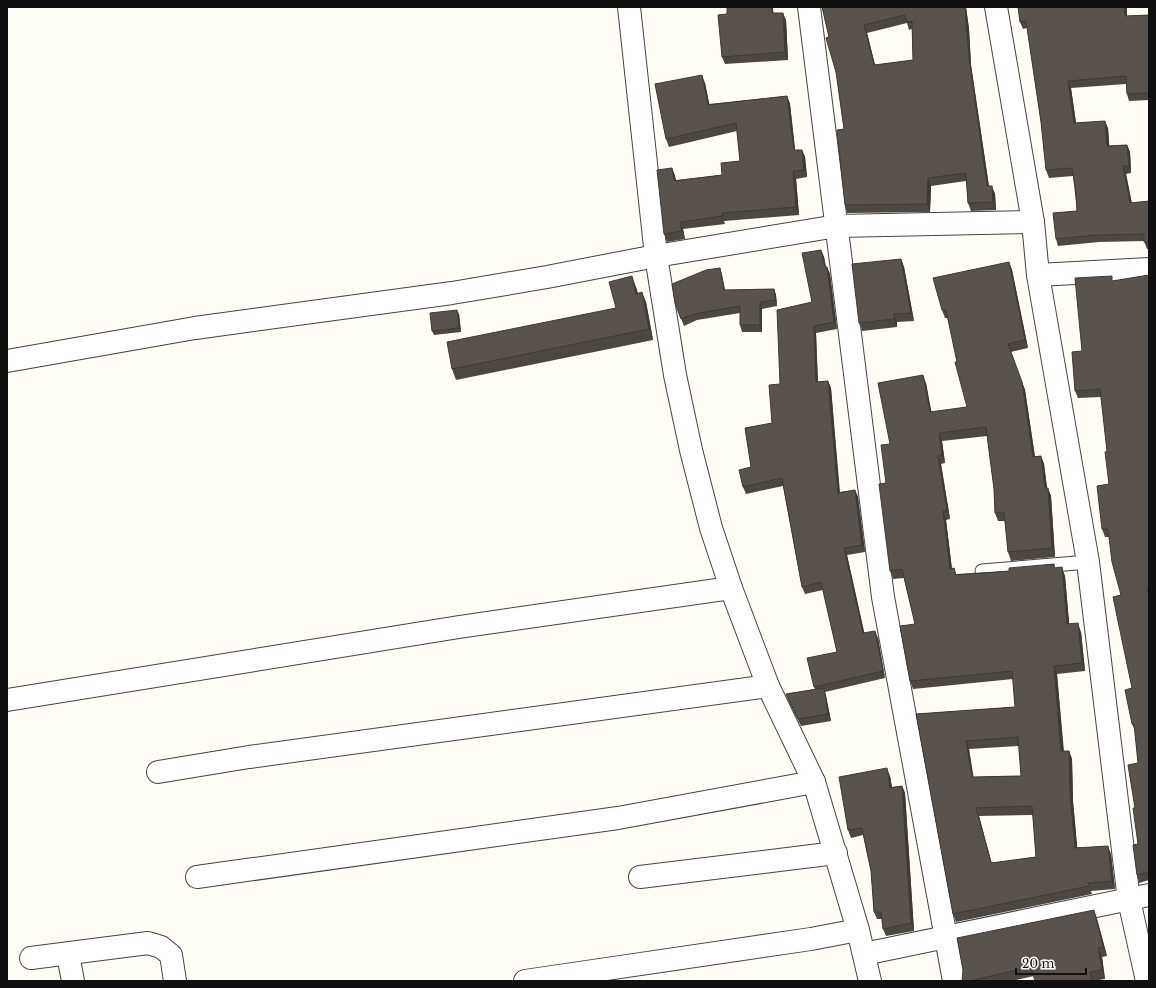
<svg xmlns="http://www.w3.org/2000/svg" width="1156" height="988" viewBox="0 0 1156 988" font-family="'Libre Baskerville',serif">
	<rect width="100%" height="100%" fill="#fffdf5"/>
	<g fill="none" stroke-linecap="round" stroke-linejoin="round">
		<defs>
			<path id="lane" d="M982,571L1088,562"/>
			<g id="street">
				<path d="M629,7L656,256L675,375L691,450L711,528L731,588L768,686L814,782L858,930L870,981"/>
				<path d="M809,7L883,597L954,981"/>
				<path d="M996,7L1033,222L1038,275L1088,562L1129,900L1147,981"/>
				<path d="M1038,275L1149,269"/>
				<path d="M7,361L195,328L452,293L547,277L656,256L837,226L1033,222"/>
				<path d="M7,700L459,627L731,588"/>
				<path d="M158,772L249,757L768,686"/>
				<path d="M197,877L618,818L814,782"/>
				<path d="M640,877L836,853"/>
				<path d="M864,954L1149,895"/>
				<path d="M68,955L73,981"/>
				<path d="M31,958L148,943L161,947L171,955L175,981"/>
				<path d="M525,981L811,939L858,930"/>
			</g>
		</defs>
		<use href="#lane" stroke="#444" stroke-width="15"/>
		<use href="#street" stroke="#444" stroke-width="24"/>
		<use href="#lane" stroke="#fff" stroke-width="13"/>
		<use href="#street" stroke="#fff" stroke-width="22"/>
	</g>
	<g fill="#4d4742" fill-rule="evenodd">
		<path d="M727,7H773V13L786,20L788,60L725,64L722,57L727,14Z"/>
		<path d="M822,7H966L969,29L971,65L989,186L995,194L996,210L971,211L968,203L966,181L931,186L930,212L847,213L845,205L844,129L836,72L829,37ZM907,23L909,30L912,29L913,60L875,65L867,33Z"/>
		<path d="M1018,7L1127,16L1149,15V100L1129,101L1127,94L1126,84L1071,88L1076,123L1108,128L1109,146L1127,145L1130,152L1131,173L1126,174L1132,203L1149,201V249H1147L1144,241L1099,242L1058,246L1056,239L1077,211L1073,176L1049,178L1046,170L1041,122L1027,28L1023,29L1020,22Z"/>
		<path d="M705,83L709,104L787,96L790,104L795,150H802L805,157L807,177L796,179L799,215L724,221L725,224L683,229L685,239L667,242L664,234L672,168L675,176L676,180L722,175L740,161L737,131L669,147L666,139Z"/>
		<path d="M821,250L824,257L826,267H827L830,274L837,329L816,333L818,382L828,381L831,388L840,492L855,490L858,497L865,552L847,555L864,633L878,638L885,678L825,692L826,696L831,721L801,726L789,702L786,694L815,689L814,687L837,652L823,590L805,594L802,587L783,486L746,494L743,487L751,467L772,423L780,384L812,302Z"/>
		<path d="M901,259L904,267L914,321L897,322V327L862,331L859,323Z"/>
		<path d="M1009,262L1012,270L1028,348L1011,352L1025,390L1035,456H1041L1044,464L1047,488L1051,496L1055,557L1011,561L1008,552L1005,521H998L995,513L994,489L987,436L942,441L945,463L941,464L950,519L946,520L952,569L956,574L1009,571L1054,564L1055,568L1065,576L1069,624L1081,632L1085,671L1057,674L1064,751H1069L1072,759L1073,801L1077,847L1111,854L1115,889L1091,891L1092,894L956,922L953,914L916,714L1015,707L1013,679L913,689L910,681L915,624L904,578L893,579L890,571L886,483L890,444L926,383L931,412L967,407L948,318H945L942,310ZM1019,746L1021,776L973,777L969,749ZM1033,815L1036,857L991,863L979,816Z"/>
		<path d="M720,268L722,275L725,290L774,289L776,295L777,306L762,309V332H742L740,325V313L697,320L684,326L675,303Z"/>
		<path d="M1149,275V880L1139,883L1137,875L1138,844L1135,808L1138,763L1135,731L1132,724V688L1121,595L1109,537H1105L1102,529L1109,484L1107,451L1101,397L1078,398L1075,391L1082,351L1114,281Z"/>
		<path d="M636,287L638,293L646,302L653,340L456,380L452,369L616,308Z"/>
		<path d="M459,314L461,332L434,335L432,331Z"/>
		<path d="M890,776L892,787L902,786L905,793L914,931L886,936L883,929L882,919H877L874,912L871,871L863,835L851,838L848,830Z"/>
		<path d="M1097,919L1107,956L1102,957L1105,979L1093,981L1034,976L1012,981H962Z"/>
	</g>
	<g fill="#3f3936">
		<path d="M771,7H773L774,21L772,13Z"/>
		<path d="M965,7H966L969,29L971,65L990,194L987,186L969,57Z"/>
		<path d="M1124,7H1127V23L1125,16Z"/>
		<path d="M783,13L786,20L788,60L785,52Z"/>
		<path d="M864,25L867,33L877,73L874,65Z"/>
		<path d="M702,75L705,83L711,112L708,105Z"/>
		<path d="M1068,81L1071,88L1077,130L1074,123Z"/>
		<path d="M787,96L790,104L796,158L794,150Z"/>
		<path d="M1105,121L1108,128L1110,154L1107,146Z"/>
		<path d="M1127,145L1130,152L1131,173L1129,166Z"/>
		<path d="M802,150L805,157L807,177L804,170Z"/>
		<path d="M1123,166L1126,174L1133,210L1130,203Z"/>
		<path d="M672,168L675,176L677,188L674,181Z"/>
		<path d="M793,171L796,179L799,215L796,207Z"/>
		<path d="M928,178L931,186L930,212L927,204Z"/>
		<path d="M992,186L995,194L996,210L993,202Z"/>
		<path d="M680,222L683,229L685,239L682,231Z"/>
		<path d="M821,250L824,257L827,275L825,267Z"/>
		<path d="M901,259L904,267L914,321L911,313Z"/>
		<path d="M1009,262L1012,270L1028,348L1025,340Z"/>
		<path d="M827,267L830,274L837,329L834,322Z"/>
		<path d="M720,268L722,275L726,296L724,290Z"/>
		<path d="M632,276L636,287L640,305L636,294Z"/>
		<path d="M774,289L776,295L777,306L775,300Z"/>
		<path d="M642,292L646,302L653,340L649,329Z"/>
		<path d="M760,302L762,309V332L760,325Z"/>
		<path d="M457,310L459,314L461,332L459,328Z"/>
		<path d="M894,314L897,322V327L894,319Z"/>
		<path d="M814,326L816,333L818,389L816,382Z"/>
		<path d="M923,375L926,383L933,420L930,412Z"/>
		<path d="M828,381L831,388L840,500L838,493Z"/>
		<path d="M1022,382L1025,390L1036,465L1033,457Z"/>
		<path d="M939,433L942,441L945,463L942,455Z"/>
		<path d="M938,456L941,464L950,519L947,511Z"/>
		<path d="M1041,456L1044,464L1048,496L1045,488Z"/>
		<path d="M1048,488L1051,496L1055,557L1052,548Z"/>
		<path d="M855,490L858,497L865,552L862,545Z"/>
		<path d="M943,511L946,520L953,578L950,569Z"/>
		<path d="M844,548L847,555L866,640L863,633Z"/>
		<path d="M1062,567L1065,576L1070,633L1067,624Z"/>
		<path d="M1078,623L1081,632L1085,671L1082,663Z"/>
		<path d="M875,631L878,638L885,678L883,671Z"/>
		<path d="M1054,666L1057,674L1064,760L1061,751Z"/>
		<path d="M824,688L826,696L831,721L828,714Z"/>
		<path d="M966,741L969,749L975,786L972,777Z"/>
		<path d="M1069,751L1072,759L1073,801L1078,856L1075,848L1070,793Z"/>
		<path d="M887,768L890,776L893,795L890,788Z"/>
		<path d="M902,786L905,793L914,931L911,923Z"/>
		<path d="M976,808L979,816L994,871L991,863Z"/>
		<path d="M1108,846L1111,854L1115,889L1112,881Z"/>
		<path d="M1094,910L1097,919L1107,956L1103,947Z"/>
		<path d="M1098,948L1102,957L1105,979L1102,970Z"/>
	</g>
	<g fill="#5a524d" stroke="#3f3936" fill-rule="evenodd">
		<path d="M727,7H771L772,13H783L785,52L722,57L718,15L727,14Z"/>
		<path d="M822,7H965L966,21L969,57L987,186H992L993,202L968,203L966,173L928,178L927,204L845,205L837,130L844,129L836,72L826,38L829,37ZM905,15L907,22L912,21L913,60L874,65L864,25Z"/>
		<path d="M1018,7H1124L1125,16L1149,15V93L1127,94L1126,76L1068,81L1074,123L1105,121L1107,146L1127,145L1129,166H1123L1130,203L1149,201V242H1144V234L1096,235L1056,239L1053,213L1077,211L1076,192L1072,168L1046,170L1041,122L1026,21L1020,22Z"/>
		<path d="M702,75L708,105L787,96L794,150H802L804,170L793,171L796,207L722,213V216L680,222L682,231L664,234L657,170L672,168L674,181L722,175L721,163L740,161L736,123L666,139L655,84Z"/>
		<path d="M821,250L825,267H827L834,322L814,326L816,382L828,381L838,493L855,490L862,545L844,548L863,633L875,631L883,671L814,687L807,658L837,652L821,582L802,587L782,478L743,487L739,470L751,467L745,428L772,423L769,385L780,384L777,310L812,302L802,253Z"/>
		<path d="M901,259L911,313L894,314V319L859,323L852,264Z"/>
		<path d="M1009,262L1025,340L1008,344L1022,382L1033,457L1041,456L1045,488H1048L1052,548L1008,552L1004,512L995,513L994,489L986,427L939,433L942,455L938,456L947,511H943L950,569L954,568L956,575L1009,571V568L1054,564V568L1062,567L1067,624L1078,623L1082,663L1054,666L1061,751H1069L1070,793L1075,848L1108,846L1112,881L1088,883L1089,886L953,914L916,714L1015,707L1012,671L910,681L900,626L915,624L902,569L890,571L879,484L886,483L881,445L890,444L878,383L923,375L930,412L967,407L955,362H957L946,310H942L933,278ZM1018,737L1021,776L972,777L966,741ZM1032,806L1036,857L991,863L976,808Z"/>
		<path d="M720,268L724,290L774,289L775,300L760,302V325H740V306L694,314L681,319L675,303L672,284L706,270Z"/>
		<path d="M1149,275V588H1147L1149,596V872L1137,875L1133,845L1138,844L1133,808H1135L1128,765L1138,763L1134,724H1132L1125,690L1132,688L1113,597L1121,595L1112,562L1108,529H1102L1097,486L1109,484L1105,452L1107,451L1100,389L1075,391L1072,352L1082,351L1075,278L1112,276V281Z"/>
		<path d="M632,276L636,294L642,292L649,329L452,369L447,342L616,308L609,282Z"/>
		<path d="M457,310L459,328L432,331L430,313Z"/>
		<path d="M824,688L828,714L798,719L786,694Z"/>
		<path d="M887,768L890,788L902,786L911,923L883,929L881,912H874L871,871L862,828L848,830L839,777Z"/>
		<path d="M1094,910L1103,947L1098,948L1102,970L1090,972L1092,981H1035L1031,967L969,981H962L963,970L957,938Z"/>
	</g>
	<rect width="1156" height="988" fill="none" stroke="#111111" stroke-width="16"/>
	<path d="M1016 968v6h70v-6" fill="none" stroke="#111111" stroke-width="2"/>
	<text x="1022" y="968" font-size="12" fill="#111111" stroke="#ffffff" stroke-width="3" paint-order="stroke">20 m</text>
</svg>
